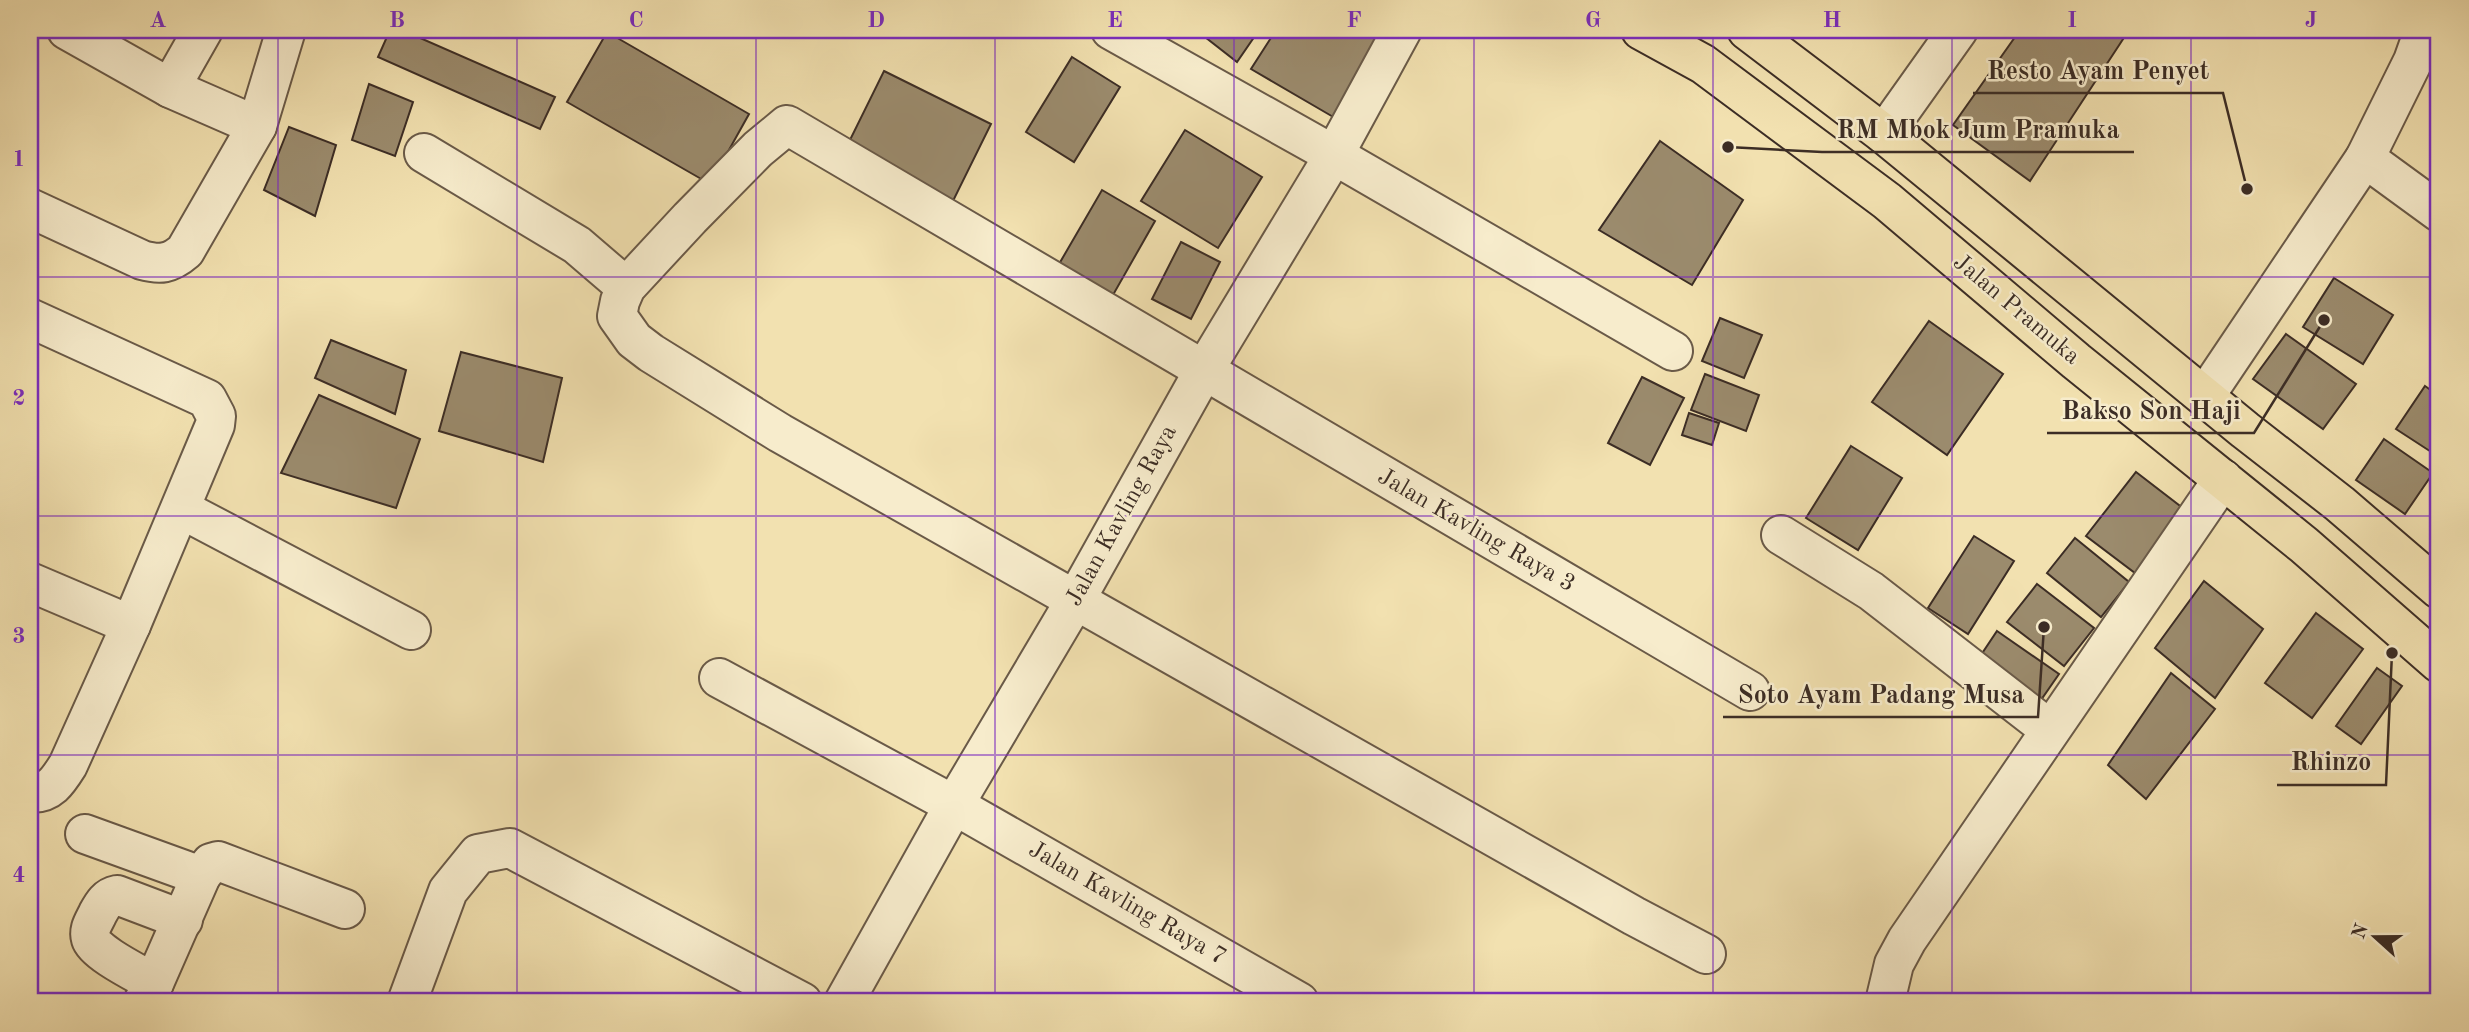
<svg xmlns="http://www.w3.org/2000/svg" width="2469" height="1032" viewBox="0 0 2469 1032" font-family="'Old Standard TT',serif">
	<rect width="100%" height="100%" fill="#f2e1b0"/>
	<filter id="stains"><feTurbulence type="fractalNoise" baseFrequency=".00286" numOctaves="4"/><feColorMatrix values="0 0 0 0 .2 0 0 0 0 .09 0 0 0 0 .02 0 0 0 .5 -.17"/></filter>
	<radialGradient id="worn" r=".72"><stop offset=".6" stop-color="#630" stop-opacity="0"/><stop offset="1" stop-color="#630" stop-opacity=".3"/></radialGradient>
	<g fill="#9b8b6d" stroke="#3c2d25" stroke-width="2">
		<path d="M390,30H402L555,97L540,129L378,57Z"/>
		<path d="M1196,30H1259L1237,62Z"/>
		<path d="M1276,30H1386L1335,118L1251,69Z"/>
		<path d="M1758,30H1794L1783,46Z"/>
		<path d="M2020,30H2129L2030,181L1953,125Z"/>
		<path d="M607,32L749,114L710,184L567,102Z"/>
		<path d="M1072,57L1120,87L1074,162L1026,132Z"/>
		<path d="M884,71L991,124L952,203L845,150Z"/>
		<path d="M369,84L413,102L395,156L352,140Z"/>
		<path d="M289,127L336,145L315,216L264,190Z"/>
		<path d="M1185,130L1262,177L1218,248L1141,201Z"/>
		<path d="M1660,141L1743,200L1692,285L1599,230Z"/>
		<path d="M1102,190L1155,221L1109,302L1055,271Z"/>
		<path d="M1181,242L1220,262L1191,319L1152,299Z"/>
		<path d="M2334,278L2393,315L2363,364L2303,327Z"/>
		<path d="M1720,318L1762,335L1744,378L1702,361Z"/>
		<path d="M1929,321L2003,374L1947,455L1872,402Z"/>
		<path d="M2286,334L2356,384L2323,429L2253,379Z"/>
		<path d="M331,340L406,370L395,414L315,378Z"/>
		<path d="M461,352L562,378L543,462L439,431Z"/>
		<path d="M1705,374L1759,395L1746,431L1691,410Z"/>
		<path d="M1642,377L1684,398L1650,465L1608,443Z"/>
		<path d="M2425,386L2439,396V457L2396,429Z"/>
		<path d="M319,395L420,439L396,508L281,473Z"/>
		<path d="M1689,413L1719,423L1712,445L1682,435Z"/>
		<path d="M2384,439L2433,473L2405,514L2356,480Z"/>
		<path d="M1851,446L1902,478L1858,550L1806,518Z"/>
		<path d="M2136,472L2184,509L2135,573L2086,536Z"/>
		<path d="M1974,536L2014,561L1968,634L1928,608Z"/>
		<path d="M2075,538L2129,582L2101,617L2047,573Z"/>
		<path d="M2204,581L2263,629L2215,698L2155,648Z"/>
		<path d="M2037,584L2094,628L2064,666L2007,622Z"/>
		<path d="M2316,613L2363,649L2312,718L2265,683Z"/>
		<path d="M1997,631L2059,674L2034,710L1973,667Z"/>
		<path d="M2377,668L2402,686L2361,744L2336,726Z"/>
		<path d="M2171,673L2215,709L2146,799L2108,765Z"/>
	</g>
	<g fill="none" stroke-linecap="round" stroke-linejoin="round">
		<defs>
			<g id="minor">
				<path d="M67,30L170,88L257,126"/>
				<path d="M1111,30L1334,155L1673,351"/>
				<path d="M170,88L203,30"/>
				<path d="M1884,134L1958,30"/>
				<path d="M424,153L577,245L626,287"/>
				<path d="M2365,158L2439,212"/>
				<path d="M30,208L142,260C160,265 170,264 185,251L257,126L286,30"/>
				<path d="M30,318L207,399L216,416L215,425L131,625L68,765C58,781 50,794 30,793"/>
				<path d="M2205,396L2365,158L2413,61L2424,30"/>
				<path d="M181,509L411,630"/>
				<path d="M1781,535L1871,591L2049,729"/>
				<path d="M30,582L131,625"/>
				<path d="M719,678L954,805L1299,1002"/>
				<path d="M85,834L201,876"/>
				<path d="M1706,954L1634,916L780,433L651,353L634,340L617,316L620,301L626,287L690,218L758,149L787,125L1750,691"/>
				<path d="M154,983C141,975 95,953 91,939C88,929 94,922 98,913C103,904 107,897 117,895L183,920"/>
				<path d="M143,1002L154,983L201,876L211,863L218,861L345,909"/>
				<path d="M407,1002L448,891L478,854L510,848L802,1002"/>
				<path d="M844,1002L954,805L1076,599L1203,372L1334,155L1402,30"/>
				<path d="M1885,1002L1894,964L1907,940L2223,479"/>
			</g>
			<g id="major">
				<path d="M1641,30L1703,64L1887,201L2076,361L2304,545L2439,663"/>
				<path d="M1747,30L1884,134L2245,430L2340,504L2439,589"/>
			</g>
		</defs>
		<use href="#minor" stroke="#6a5a48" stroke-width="42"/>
		<use href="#major" stroke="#3c2d25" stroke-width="42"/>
		<use href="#minor" stroke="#f7eccc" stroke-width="38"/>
		<use href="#major" stroke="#f2e1b0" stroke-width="38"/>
	</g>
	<path fill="none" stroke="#7b2cbf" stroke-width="2" stroke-opacity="0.55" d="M278,30V1002M517,30V1002M756,30V1002M995,30V1002M1234,30V1002M1474,30V1002M1713,30V1002M1952,30V1002M2191,30V1002M30,277H2439M30,516H2439M30,755H2439"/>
	<g text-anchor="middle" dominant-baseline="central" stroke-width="5" stroke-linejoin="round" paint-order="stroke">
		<g font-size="24" fill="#3c2d25" stroke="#f7eccc">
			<text transform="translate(2016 310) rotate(40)">Jalan Pramuka</text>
			<text transform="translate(1122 516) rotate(-61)">Jalan Kavling Raya</text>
			<text transform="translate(1476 531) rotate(30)">Jalan Kavling Raya 3</text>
			<text transform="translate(1127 904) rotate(30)">Jalan Kavling Raya 7</text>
		</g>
	</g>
	<path fill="none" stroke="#3c2d25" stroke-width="2.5" d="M2247 189L2223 93H1973M1728 147L1822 152H2134M2324 320L2254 433H2047M2044 627L2038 717H1723M2392 653L2386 785H2277"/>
	<g fill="#3c2d25" stroke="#f7eccc" stroke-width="2.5">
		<circle cx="2247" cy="189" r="7"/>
		<circle cx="1728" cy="147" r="7"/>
		<circle cx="2324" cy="320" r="7"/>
		<circle cx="2044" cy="627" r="7"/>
		<circle cx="2392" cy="653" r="7"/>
	</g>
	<g font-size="26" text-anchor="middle" font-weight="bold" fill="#3c2d25" stroke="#f7eccc" stroke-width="5" stroke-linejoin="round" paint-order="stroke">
		<text x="2098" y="79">Resto Ayam Penyet</text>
		<text x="1978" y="138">RM Mbok Jum Pramuka</text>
		<text x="2151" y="419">Bakso Son Haji</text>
		<text x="1881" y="703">Soto Ayam Padang Musa</text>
		<text x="2331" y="770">Rhinzo</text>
	</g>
	<rect width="2469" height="1032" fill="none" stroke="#f2e1b0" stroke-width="77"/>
	<g transform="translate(2375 937) rotate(291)" stroke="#f7eccc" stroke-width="5" paint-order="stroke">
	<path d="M0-5L12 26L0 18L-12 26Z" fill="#3c2d25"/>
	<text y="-10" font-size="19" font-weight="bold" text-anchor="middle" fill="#3c2d25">N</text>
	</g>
	<rect x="38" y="38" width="2392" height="955" fill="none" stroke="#7b2cbf" stroke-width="2.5"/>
	<g font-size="23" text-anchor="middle" font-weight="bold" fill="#7b2cbf">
		<text x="158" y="27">A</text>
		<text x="397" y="27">B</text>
		<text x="636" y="27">C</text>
		<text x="876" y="27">D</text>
		<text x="1115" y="27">E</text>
		<text x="1354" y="27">F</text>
		<text x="1593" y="27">G</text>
		<text x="1832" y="27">H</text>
		<text x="2072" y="27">I</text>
		<text x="2311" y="27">J</text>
		<text x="19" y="166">1</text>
		<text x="19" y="405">2</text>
		<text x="19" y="643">3</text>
		<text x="19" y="882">4</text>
	</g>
	<rect width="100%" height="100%" filter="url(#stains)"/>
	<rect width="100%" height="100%" fill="url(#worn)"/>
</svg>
